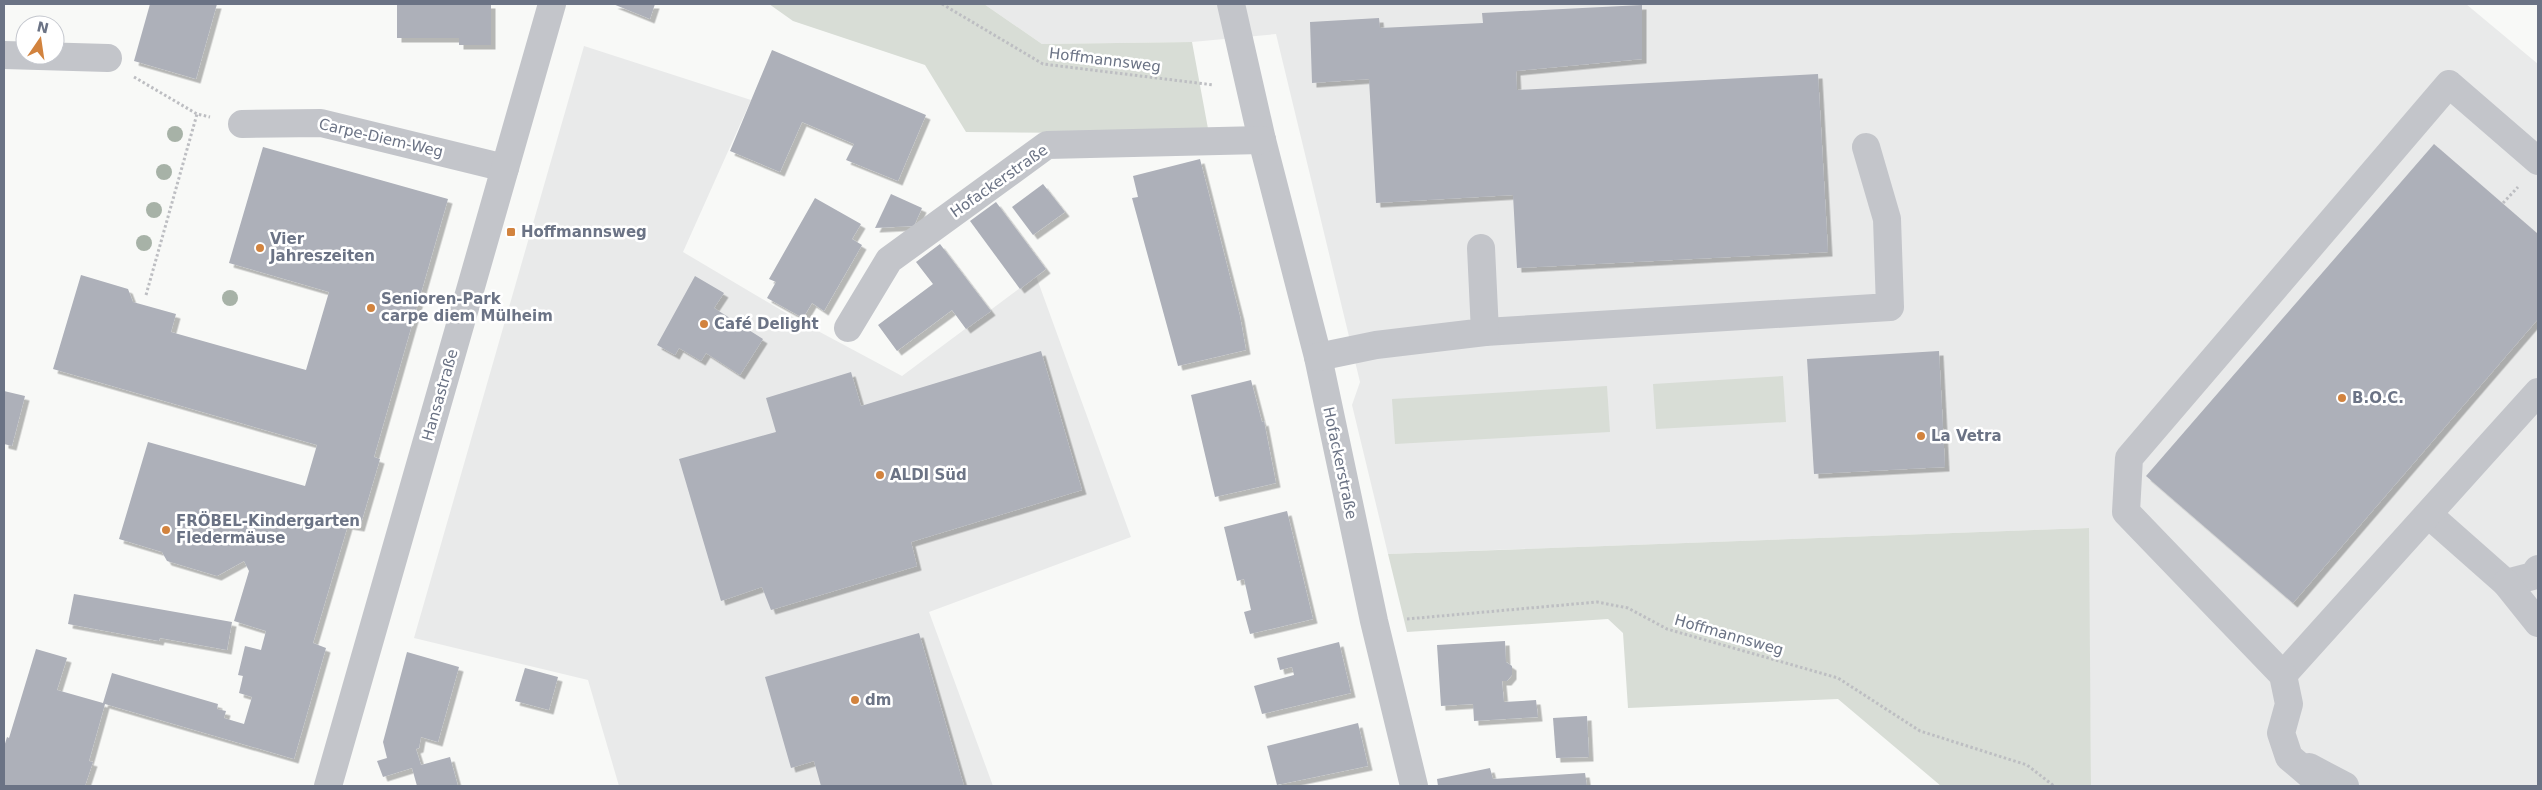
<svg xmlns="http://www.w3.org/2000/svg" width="2542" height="790" viewBox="0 0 2542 790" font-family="'DejaVu Sans',sans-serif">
	<defs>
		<filter id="shadow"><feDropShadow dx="4.5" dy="4.5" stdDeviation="0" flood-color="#0004"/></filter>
	</defs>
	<rect width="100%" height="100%" fill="#f8f9f7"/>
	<g fill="#e9eaea">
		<path d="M984,4H2466L2538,64V786H2091L2088,528L1388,554L1352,405L1360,382L1276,34L1192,42L1042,44Z"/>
		<path d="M584,46L751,100L683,252L803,323L902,376L1036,276L1131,537L929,612L993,786H619L588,680L414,638Z"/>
	</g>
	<g fill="#d8ddd6">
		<path d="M769,4H984L1042,44L1192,42L1209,134L966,132L925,65L793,21Z"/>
		<path d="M1783,376L1786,422L1656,429L1653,384Z"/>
		<path d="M1607,386L1610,432L1395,444L1392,399Z"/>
		<path d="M2089,528L2091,786H1941L1838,699L1628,708L1623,633L1608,619L1407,632L1388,554Z"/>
	</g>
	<g fill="#adb0b9" filter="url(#shadow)">
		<path d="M150,4H217L196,79L134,61Z"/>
		<path d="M397,4H491V45H459V38H397Z"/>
		<path d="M613,4H655L650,19Z"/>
		<path d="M1642,5V59L1516,71L1517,90L1818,74L1828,252L1517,268L1513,195L1376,203L1369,79L1312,83L1310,22L1379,18L1380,28L1483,23L1482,13Z"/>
		<path d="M772,50L926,115L898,181L846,160L854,144L802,122L780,172L730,151Z"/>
		<path d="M2434,144L2538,234V319L2293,603L2146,476Z"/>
		<path d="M263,147L448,199L374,457L380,459L360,527L348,525L313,643L326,648L294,759L105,704L89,761L93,762L85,786H4V747L7,737L9,738L36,649L67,658L57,690L103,703L112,673L218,704L217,709L226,711L224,718L244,724L252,697L239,693L243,676L238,675L245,646L261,650L266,631L234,621L249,571L244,561L217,576L167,561L162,552L119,539L148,442L305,486L317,445L53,369L81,275L128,289L133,302L176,314L171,332L306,370L329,292L229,263Z"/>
		<path d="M1200,159L1240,316L1246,350L1178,366L1132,198L1138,197L1133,176Z"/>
		<path d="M1043,184L1065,212L1033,235L1012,207Z"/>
		<path d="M891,194L922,208L914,226L875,228Z"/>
		<path d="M815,198L861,224L852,239L862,245L824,311L812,303L803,318L767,298L776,282L769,279Z"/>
		<path d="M996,202L1046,269L1020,289L970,221Z"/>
		<path d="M940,244L991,311L966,329L952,310L897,351L878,325L933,284L916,262Z"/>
		<path d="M695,276L724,293L714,308L763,339L740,375L706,353L701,361L679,348L675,355L657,345Z"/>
		<path d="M1041,351L1082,490L911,542L917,566L771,610L762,587L721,601L679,459L776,432L766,398L851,372L861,406Z"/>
		<path d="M1939,351L1945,467L1814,474L1807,359Z"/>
		<path d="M1251,380L1262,422L1264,421L1276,483L1215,497L1191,395Z"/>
		<path d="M4,391L25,396L12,446L4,444Z"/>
		<path d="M1287,511L1313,619L1250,634L1244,612L1251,610L1244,579L1237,581L1224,527Z"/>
		<path d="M74,594L232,622L227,650L160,638L159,641L68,624Z"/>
		<path d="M919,633L964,786H821L814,761L791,768L765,677Z"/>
		<path d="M1505,641L1506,662L1512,666V675L1507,681H1502L1504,702L1536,700L1538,717L1474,721L1473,704L1441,706L1437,645Z"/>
		<path d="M1339,642L1351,693L1262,714L1254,686L1294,675L1292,667L1280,670L1277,658Z"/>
		<path d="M407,652L459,667L438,742L421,737L419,748L416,749L421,765L450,757L458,786H417L412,768L383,777L377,761L387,758L383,742Z"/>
		<path d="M525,668L558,677L549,710L515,701Z"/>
		<path d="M1587,716L1589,757L1556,758L1553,718Z"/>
		<path d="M1358,723L1368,766L1277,785L1267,746Z"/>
		<path d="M1490,768L1493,779L1585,773L1587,786H1438L1437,779Z"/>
	</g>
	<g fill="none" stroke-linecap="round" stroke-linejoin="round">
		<g stroke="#bdbec2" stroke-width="3" stroke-dasharray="2.5 2.5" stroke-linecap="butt">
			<path d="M942,4L1043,64L1214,85"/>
			<path d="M134,77L197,114L210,117"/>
			<path d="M2503,203L2518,187"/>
			<path d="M146,295L197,114"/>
			<path d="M1407,619L1597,602L1628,608L1667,629L1838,678L1920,731L2027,765L2054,786"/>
		</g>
		<g stroke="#c3c5ca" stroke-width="28">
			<path d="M1231,4L1262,140L1318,357L1374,621L1414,786"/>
			<path d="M4,55L108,58"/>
			<path d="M242,124L321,123L505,168"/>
			<path d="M848,328L889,260L1047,145L1262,140"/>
			<path d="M1485,332L1890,307L1887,219L1866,147"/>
			<path d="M1318,357L1376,345L1485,332L1481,248"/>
			<path d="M2429,515L2506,583L2533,576L2538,569"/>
			<path d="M2506,583L2538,623"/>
			<path d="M2283,675L2538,392"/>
			<path d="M2309,767L2345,786"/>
			<path d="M328,786L552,4"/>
			<path d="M2323,786L2289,757L2281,733L2289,704L2283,675L2126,512L2129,458L2449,84L2538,161"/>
		</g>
	</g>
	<g fill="#a7b2a7">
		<circle cx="175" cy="134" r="8"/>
		<circle cx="164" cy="172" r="8"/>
		<circle cx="154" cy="210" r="8"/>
		<circle cx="144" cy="243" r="8"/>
		<circle cx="230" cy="298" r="8"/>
	</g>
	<g fill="#d2833e" stroke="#fff" stroke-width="2">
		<rect x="506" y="227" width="10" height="10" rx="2.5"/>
		<circle cx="260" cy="248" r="5"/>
		<circle cx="371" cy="308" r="5"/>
		<circle cx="704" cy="324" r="5"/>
		<circle cx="2342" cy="398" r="5"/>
		<circle cx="1921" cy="436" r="5"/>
		<circle cx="880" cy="475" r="5"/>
		<circle cx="166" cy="530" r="5"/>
		<circle cx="855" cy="700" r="5"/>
	</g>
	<g text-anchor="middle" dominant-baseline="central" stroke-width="5" stroke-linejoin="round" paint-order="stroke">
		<g font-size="15" fill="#6b7385" stroke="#fff">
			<text transform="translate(1105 60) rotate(7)">Hoffmannsweg</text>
			<text transform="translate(381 138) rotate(13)">Carpe-Diem-Weg</text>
			<text transform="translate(999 181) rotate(-35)">Hofackerstraße</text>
			<text transform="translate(440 395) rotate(-74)">Hansastraße</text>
			<text transform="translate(1340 463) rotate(78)">Hofackerstraße</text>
			<text transform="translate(1729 635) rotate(16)">Hoffmannsweg</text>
		</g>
		<g font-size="15" font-weight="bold" fill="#6b7385" stroke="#fff" text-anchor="start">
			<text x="521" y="232">Hoffmannsweg</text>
			<text x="270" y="239">Vier<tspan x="270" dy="17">Jahreszeiten</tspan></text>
			<text x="381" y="299">Senioren-Park<tspan x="381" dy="17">carpe diem Mülheim</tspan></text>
			<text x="714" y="324">Café Delight</text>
			<text x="2352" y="398">B.O.C.</text>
			<text x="1931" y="436">La Vetra</text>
			<text x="890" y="475">ALDI Süd</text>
			<text x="176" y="521">FRÖBEL-Kindergarten<tspan x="176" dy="17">Fledermäuse</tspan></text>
			<text x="865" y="700">dm</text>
		</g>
	</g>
	<rect width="2542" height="790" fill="none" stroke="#6b7385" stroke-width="10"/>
	<g transform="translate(40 40) rotate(13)"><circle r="24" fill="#ffffff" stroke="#c4c7ce"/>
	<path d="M0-4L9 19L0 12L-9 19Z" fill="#d2833e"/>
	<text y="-8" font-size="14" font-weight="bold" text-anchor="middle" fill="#6b7385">N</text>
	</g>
</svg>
